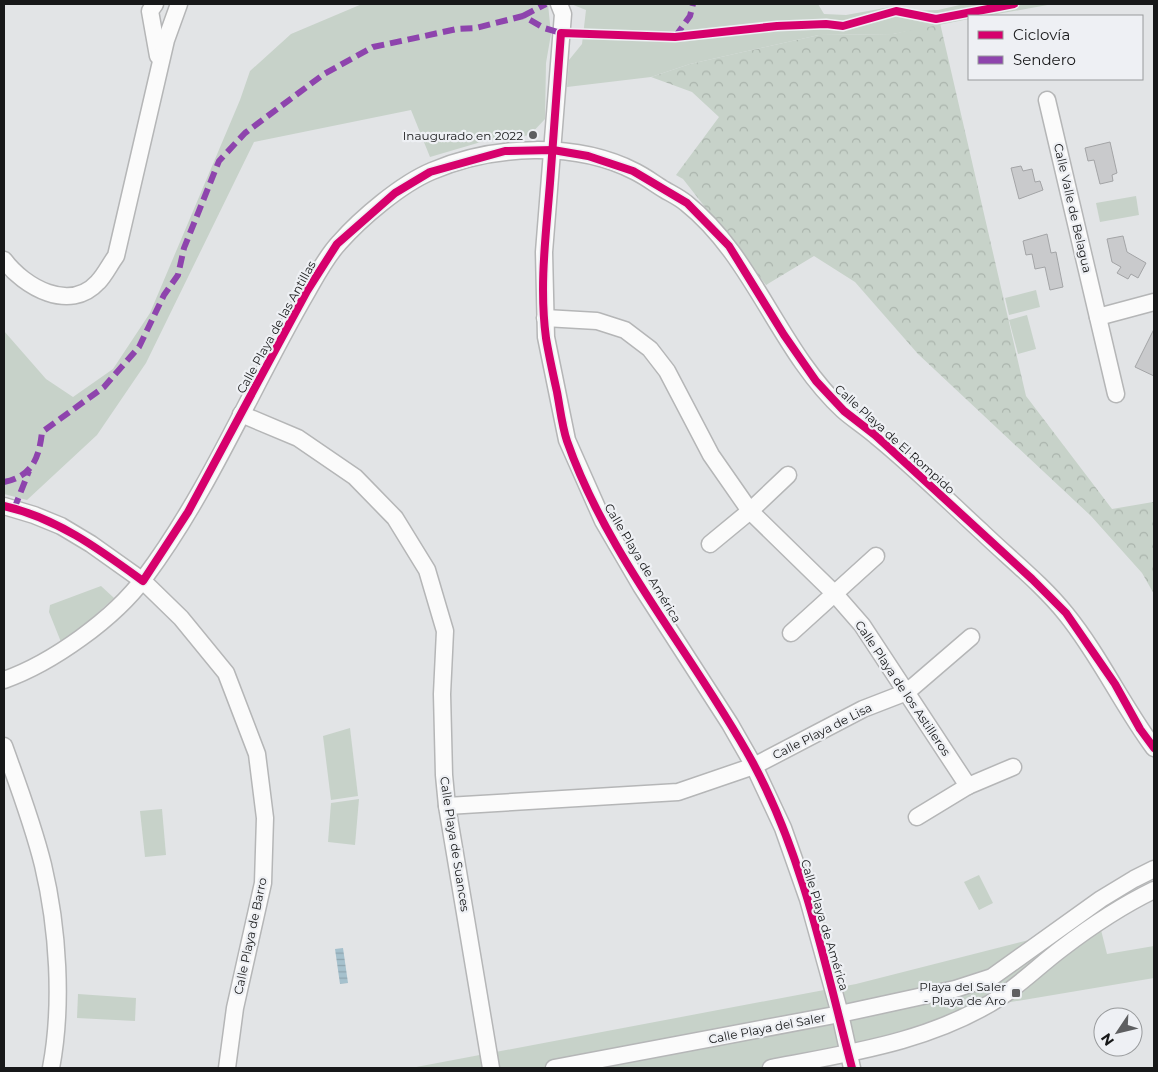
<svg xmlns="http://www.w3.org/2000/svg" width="1158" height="1072" viewBox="0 0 1158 1072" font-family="Montserrat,sans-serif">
	<defs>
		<pattern id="forest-crowns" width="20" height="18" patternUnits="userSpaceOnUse" patternTransform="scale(1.25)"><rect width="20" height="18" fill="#c7d2c9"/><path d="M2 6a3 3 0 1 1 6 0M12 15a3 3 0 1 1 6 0" fill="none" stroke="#aab4ac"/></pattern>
		<pattern id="water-rules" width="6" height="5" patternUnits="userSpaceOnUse" patternTransform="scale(1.25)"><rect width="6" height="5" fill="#a6c1cd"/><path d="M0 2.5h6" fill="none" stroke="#8ea5af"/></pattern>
	</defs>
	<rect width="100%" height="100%" fill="#e2e4e6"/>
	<path fill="url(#forest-crowns)" d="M940,23L1026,396L1112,509L1153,502L1154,594L1142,573L1091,516L918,354L855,282L814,256L766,285L683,179L676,175L719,117L692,92L651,77L690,64L819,35L893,34Z"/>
	<g fill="#c7d2c9">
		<path d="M362,4H548L551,34L546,63L545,119L530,135L481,142L430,157L411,110L254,142L146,363L97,435L27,500L4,494V331L46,379L73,397L113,369L150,313L240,100L250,71L291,34Z"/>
		<path d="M571,4H818L824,14L846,15L896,6L911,11L938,10L964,4H1053L986,16H969V19L893,34L819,35L690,64L651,77L567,87L569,60L582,44L586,10Z"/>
		<path d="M1136,196L1139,215L1100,222L1096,203Z"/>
		<path d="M1036,290L1040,307L1009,315L1005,298Z"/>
		<path d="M1027,315L1036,349L1018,354L1009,320Z"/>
		<path d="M101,586L114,598L71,637L61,642L49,612L50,605Z"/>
		<path d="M350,728L358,796L331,800L323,736Z"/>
		<path d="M359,799L355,845L328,842L331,803Z"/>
		<path d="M162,809L166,855L145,857L140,811Z"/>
		<path d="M979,875L993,903L979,910L964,882Z"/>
		<path d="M1099,922L1107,954L1154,946V978L993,1005L780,1068H411L856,984Z"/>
		<path d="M78,994L136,998L135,1021L77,1018Z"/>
	</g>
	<path fill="url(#water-rules)" d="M343,948L348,983L340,984L335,949Z"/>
	<g fill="#c9cacc" stroke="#a3a4a6">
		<path d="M1110,142L1117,173L1112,175L1113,181L1100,184L1094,160L1088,161L1085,148Z"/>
		<path d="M1021,166L1023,171L1032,169L1035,182L1040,181L1043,190L1019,199L1011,168Z"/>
		<path d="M1047,234L1051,253L1056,252L1063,287L1050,290L1045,267L1035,269L1032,254L1026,255L1023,241Z"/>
		<path d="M1123,236L1127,252L1146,263L1138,278L1131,274L1128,279L1117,273L1121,267L1112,262L1107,239Z"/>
		<path d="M1154,329V376L1135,367Z"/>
	</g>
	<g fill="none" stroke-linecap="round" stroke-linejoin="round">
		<defs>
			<g id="minor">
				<path d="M155,4L150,11L158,56"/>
				<path d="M559,4L563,14L544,252L546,337L567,440L603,521L641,586L730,724L754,766L783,828L808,899L840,1014L852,1068"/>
				<path d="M1047,100L1116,394"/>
				<path d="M4,260C24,287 70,313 98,282C105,275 110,264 116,256L166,40L179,4"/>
				<path d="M1098,317L1154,302"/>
				<path d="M545,318L597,321L625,330L650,349L667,371L711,455L750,511L834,593L862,625L968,786"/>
				<path d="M241,414L298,438L355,477L395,518L427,570L445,631L442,694L444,775L447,806L491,1068"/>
				<path d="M4,506L34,515L61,526L91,544L143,581L181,618L226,673L257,754L265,818L263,883L235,1008L227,1068"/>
				<path d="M710,544L750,511L788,475"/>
				<path d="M791,633L876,556"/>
				<path d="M4,680C52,663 114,619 145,577C210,490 252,386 307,292C316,276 326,257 339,243C361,218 401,184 432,171C493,145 576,141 636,172C646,177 655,184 665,190C672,194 680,198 686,203C754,257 779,351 843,410C853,419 866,427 876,436C913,466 947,500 982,532C1010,559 1042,584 1066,614C1100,656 1122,705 1154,748"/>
				<path d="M4,746C18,785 33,824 43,865C58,928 63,1005 51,1068"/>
				<path d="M447,806L678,792L754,766L863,709L907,692L971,637"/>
				<path d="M917,817L968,786L1013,767"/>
				<path d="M554,1068L840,1014L955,989L992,977L1101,899L1134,879L1154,869"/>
				<path d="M771,1068C850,1053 934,1041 1002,996C1023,982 1041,964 1061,949C1091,926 1121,906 1154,890"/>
			</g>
		</defs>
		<use href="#minor" stroke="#b5b6b7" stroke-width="19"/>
		<use href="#minor" stroke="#fbfbfb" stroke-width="16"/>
		<g stroke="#8e44ad" stroke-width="6" stroke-dasharray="12 6" stroke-linecap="butt">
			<path d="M523,16L546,4"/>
			<path d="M675,37L690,16L693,4"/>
			<path d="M4,482C32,476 39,459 42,432L104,387L139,347L164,295L178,275L184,248L219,161L245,133L324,74L373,47L457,29L476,28L523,16L544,28L561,33"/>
			<path d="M14,509L29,471"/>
		</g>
		<defs>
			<g id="cycleway">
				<path d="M4,506C57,518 99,549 143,581L188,512L307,291L337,244L395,193L430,172L505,151L553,150L588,156L633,171L687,203L729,246L784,335L816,381L844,411L875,435L1032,579L1066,613L1115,684L1140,729L1154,748"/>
				<path d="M852,1068C825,965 804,858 753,763C694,655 608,558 567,441C562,426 560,408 557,392C553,374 549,356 546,338C539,287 546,234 550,183C554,133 557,83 561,33L675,37L777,26L826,24L843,26L896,11L936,19L1014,4"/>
			</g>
		</defs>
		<use href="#cycleway" stroke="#eef0f4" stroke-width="11"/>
		<use href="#cycleway" stroke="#d6006c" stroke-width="8"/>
	</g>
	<g fill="#5e5f61" stroke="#eef0f4" stroke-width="2">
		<circle cx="533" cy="135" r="5"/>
		<rect x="1011" y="988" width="10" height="10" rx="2.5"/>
	</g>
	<g text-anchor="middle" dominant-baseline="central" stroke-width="4.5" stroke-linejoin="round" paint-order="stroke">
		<g font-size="12" fill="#171819" stroke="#eef0f4" text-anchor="end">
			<text x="523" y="135">Inaugurado en 2022</text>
			<text x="1006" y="986">Playa del Saler<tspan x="1006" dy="14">- Playa de Aro</tspan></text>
		</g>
		<g font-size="12" fill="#171819" stroke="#eef0f4">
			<text transform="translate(1073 208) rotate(77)">Calle Valle de Belagua</text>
			<text transform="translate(276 327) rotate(-61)">Calle Playa de las Antillas</text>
			<text transform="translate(895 439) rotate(42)">Calle Playa de El Rompido</text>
			<text transform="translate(643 563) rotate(59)">Calle Playa de América</text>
			<text transform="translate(903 688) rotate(56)">Calle Playa de los Astilleros</text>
			<text transform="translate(822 731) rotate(-27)">Calle Playa de Lisa</text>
			<text transform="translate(455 844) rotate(81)">Calle Playa de Suances</text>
			<text transform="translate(825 925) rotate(73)">Calle Playa de América</text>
			<text transform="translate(250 936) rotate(-78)">Calle Playa de Barro</text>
			<text transform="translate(767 1028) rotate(-11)">Calle Playa del Saler</text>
		</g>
	</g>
	<rect width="1158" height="1072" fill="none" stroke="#171819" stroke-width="10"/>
	<rect x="968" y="15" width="175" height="65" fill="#eef0f4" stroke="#989a9c"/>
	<rect x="978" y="31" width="25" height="8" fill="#d6006c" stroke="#989a9c"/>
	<text x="1013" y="40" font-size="15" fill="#171819">Ciclovía</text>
	<rect x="978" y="56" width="25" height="8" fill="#8e44ad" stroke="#989a9c"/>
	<text x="1013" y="65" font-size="15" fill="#171819">Sendero</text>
	<g transform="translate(1118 1032) rotate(235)"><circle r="24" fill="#eef0f4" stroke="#989a9c"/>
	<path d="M0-4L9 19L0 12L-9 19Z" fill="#5e5f61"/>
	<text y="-8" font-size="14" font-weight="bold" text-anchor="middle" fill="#171819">N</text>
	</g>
</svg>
